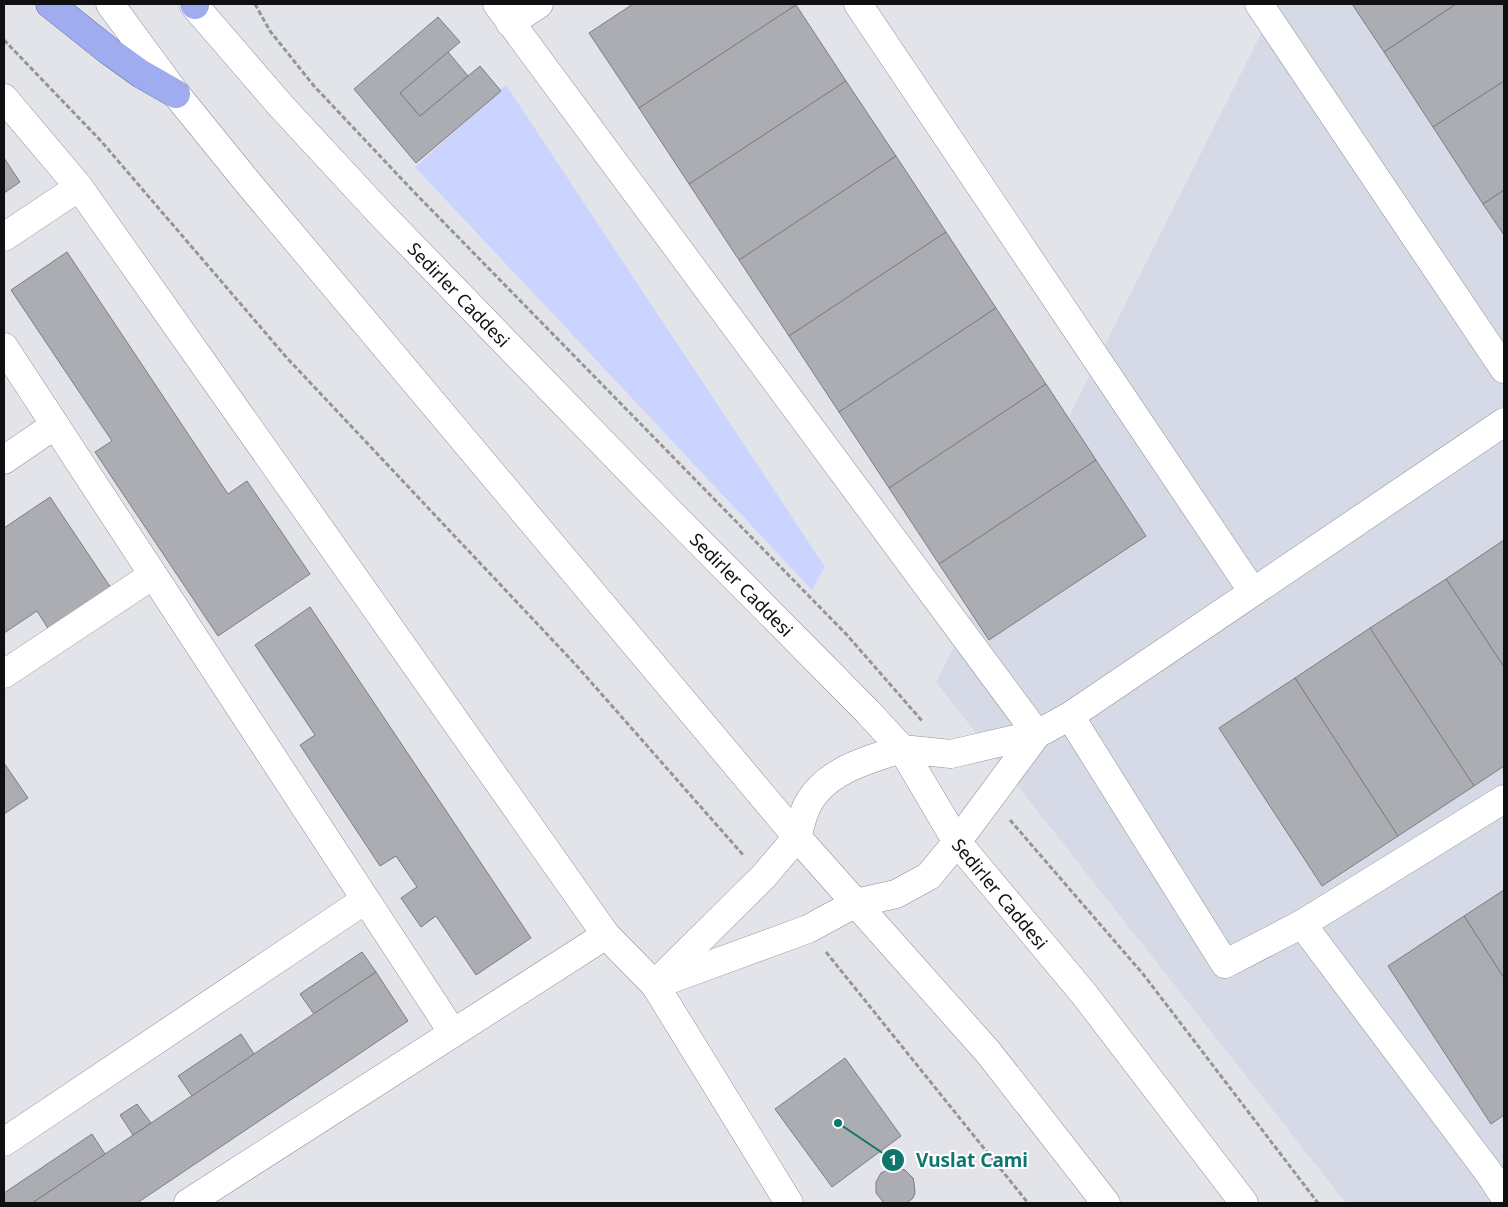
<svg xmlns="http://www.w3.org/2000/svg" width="1508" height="1207" viewBox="0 0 1508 1207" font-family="'Noto Sans',sans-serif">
	<rect width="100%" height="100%" fill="#e3e4ea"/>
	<path fill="#d6d9e6" d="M1276,4H1504V1203H1346L936,682Z"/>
	<path fill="#cad4fe" d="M506,85L825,567L812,590L415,167Z"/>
	<g fill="#acadb3" stroke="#7c7d82">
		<path d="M633,4H795L796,5L639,108L589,33Z"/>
		<path d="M1352,4H1456L1384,52Z"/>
		<path d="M1456,4H1504V81L1433,127L1384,52Z"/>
		<path d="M796,5L846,81L689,184L639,108Z"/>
		<path d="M438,17L460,42L400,93L420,116L480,66L501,91L416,163L354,89Z"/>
		<path d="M448,52L468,76L420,116L400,93Z"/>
		<path d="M846,81L896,156L739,260L689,184Z"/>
		<path d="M1504,81V190L1483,204L1433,127Z"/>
		<path d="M896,156L946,232L789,336L739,260Z"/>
		<path d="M4,158L20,182L4,193Z"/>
		<path d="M1504,190V235L1483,204Z"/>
		<path d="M946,232L996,308L839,412L789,336Z"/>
		<path d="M67,252L228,494L247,481L310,574L218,636L95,452L112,441L11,290Z"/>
		<path d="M996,308L1046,384L889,488L839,412Z"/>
		<path d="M1046,384L1096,460L939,564L889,488Z"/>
		<path d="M1096,460L1146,536L989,640L939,564Z"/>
		<path d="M50,497L113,591L51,633L37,611L4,633V528Z"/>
		<path d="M1504,540V667L1446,579Z"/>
		<path d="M1446,579L1504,667V766L1474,786L1370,628Z"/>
		<path d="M310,607L531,938L476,975L436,916L421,927L401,898L417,887L396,856L380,866L300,745L315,735L255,645Z"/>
		<path d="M1370,628L1474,786L1398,836L1295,678Z"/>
		<path d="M1295,678L1398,836L1322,886L1219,728Z"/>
		<path d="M4,763L28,798L4,814Z"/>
		<path d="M1504,890V978L1464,916Z"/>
		<path d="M1464,916L1504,978V1115L1491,1124L1388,966Z"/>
		<path d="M362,952L376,972L314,1014L300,994Z"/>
		<path d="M376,972L408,1021L137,1203H32Z"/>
		<path d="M241,1034L254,1054L192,1096L178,1076Z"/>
		<path d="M845,1058L901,1136L832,1187L775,1109Z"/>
		<path d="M137,1104L151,1123L133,1135L120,1115Z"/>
		<path d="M92,1134L105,1154L32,1203H4V1193Z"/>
		<path d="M895,1167L905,1170L913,1178L914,1183L915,1193L913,1198L907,1203H884L876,1193V1182L881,1173Z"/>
	</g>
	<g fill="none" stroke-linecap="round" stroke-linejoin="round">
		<defs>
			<g id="minor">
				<path d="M497,4L1037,734"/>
				<path d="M858,4L1253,592"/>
				<path d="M1259,4L1504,369"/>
				<path d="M510,23L539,4"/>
				<path d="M4,98L79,187L606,935L655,985L789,1203"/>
				<path d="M4,237L79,187"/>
				<path d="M4,347L453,1033"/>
				<path d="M4,460L55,425"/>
				<path d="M4,674L153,575"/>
				<path d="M1070,716L1225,964L1302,924L1504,799"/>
				<path d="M902,749L951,754L1037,734L1070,716L1504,422"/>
				<path d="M957,842L1037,734"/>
				<path d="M1302,924L1489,1173L1504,1196"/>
				<path d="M661,978L764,876L797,837"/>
				<path d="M655,985L808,929L856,903"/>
				<path d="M4,1142L365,900"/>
				<path d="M188,1203L606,935"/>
			</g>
			<g id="tertiary">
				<path d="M797,837C800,828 802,817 806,808C823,771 867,760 902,749"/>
				<path d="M856,903L896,894L929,876L957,842"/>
			</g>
			<g id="secondary">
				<path d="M110,4L176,94L249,184L797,837L988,1052L1106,1203"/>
				<path id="s1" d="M193,4L281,106L380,213L664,506L868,712L902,749L957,842L1084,994L1244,1203"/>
			</g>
			<g id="trunk">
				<path d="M50,4L109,51L141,74L176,94"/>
				<path d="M194,4L195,5"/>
			</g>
		</defs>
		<use href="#minor" stroke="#8f9196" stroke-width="29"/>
		<use href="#tertiary" stroke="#8f9196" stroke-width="29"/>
		<use href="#secondary" stroke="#8f9196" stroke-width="29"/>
		<use href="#trunk" stroke="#5d68a0" stroke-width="29"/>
		<g stroke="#949599" stroke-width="3" stroke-dasharray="5 2.5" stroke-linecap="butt">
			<path d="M255,4L270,31L314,86L413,191L847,635L923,722"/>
			<path d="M4,40L101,141L287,358L576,665L744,856"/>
			<path d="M1010,820L1143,974L1318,1203"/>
			<path d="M826,952L1028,1203"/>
		</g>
		<use href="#minor" stroke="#fff" stroke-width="28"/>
		<use href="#tertiary" stroke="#fff" stroke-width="28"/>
		<use href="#secondary" stroke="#fff" stroke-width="28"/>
		<use href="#trunk" stroke="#9facf0" stroke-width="28"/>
	</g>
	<g text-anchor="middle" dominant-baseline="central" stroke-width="4" stroke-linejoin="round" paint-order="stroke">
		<g font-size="18" fill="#101012" stroke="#fff">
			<text stroke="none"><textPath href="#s1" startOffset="394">Sedirler Caddesi</textPath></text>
			<text stroke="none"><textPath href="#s1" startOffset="799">Sedirler Caddesi</textPath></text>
			<text stroke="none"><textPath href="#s1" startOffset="1204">Sedirler Caddesi</textPath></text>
		</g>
	</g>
	<path fill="none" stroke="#0f766e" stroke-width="2" d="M838 1123L893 1160"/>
	<g fill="#0f766e" stroke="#fff" stroke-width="2">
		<circle cx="838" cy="1123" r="5"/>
		<circle cx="893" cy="1160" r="12"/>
	</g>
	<g font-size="15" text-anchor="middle" font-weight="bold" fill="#fff">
		<text x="893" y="1165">1</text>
	</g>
	<g font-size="19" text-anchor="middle" font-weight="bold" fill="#0f766e" stroke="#fff" stroke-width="4" stroke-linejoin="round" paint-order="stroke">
		<text x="972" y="1167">Vuslat Cami</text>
	</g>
	<rect width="1508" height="1207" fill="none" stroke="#101012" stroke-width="10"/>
</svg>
